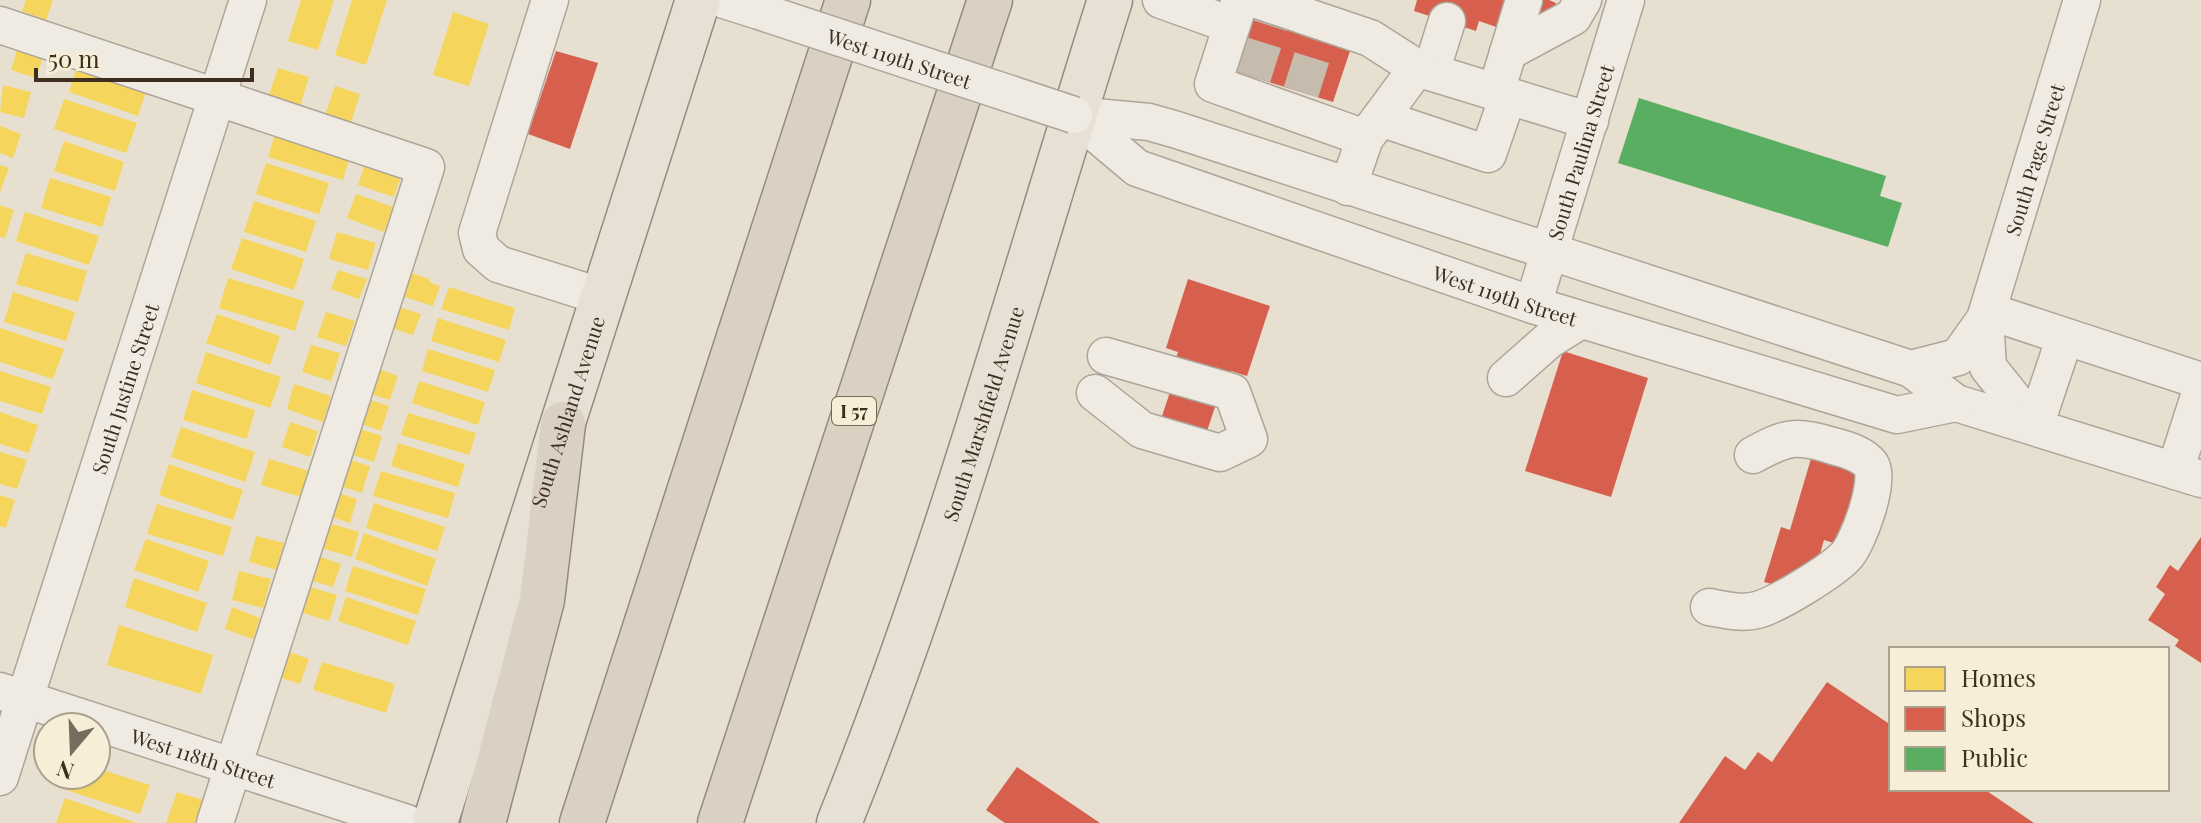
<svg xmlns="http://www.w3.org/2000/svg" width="2201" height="823" viewBox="0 0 2201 823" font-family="'Playfair Display',serif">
	<rect width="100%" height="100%" fill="#e7e0d1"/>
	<g fill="#f6d55c">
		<path d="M26,0H53L46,20L22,11Z"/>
		<path d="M301,0H334L318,50L288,41Z"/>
		<path d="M352,0H387L366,65L335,55Z"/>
		<path d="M453,12L489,24L469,86L433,75Z"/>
		<path d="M19,43L45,52L36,78L11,70Z"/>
		<path d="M78,62L148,86L138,116L69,92Z"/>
		<path d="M278,68L309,77L300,106L269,95Z"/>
		<path d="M3,85L31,92L24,118L0,112Z"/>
		<path d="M335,86L360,94L351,123L325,115Z"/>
		<path d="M64,99L137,123L126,153L54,129Z"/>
		<path d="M0,126L21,134L13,158L0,153Z"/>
		<path d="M277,127L352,150L343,180L268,157Z"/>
		<path d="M64,141L124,162L115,191L54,171Z"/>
		<path d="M367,158L403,170L394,197L358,185Z"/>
		<path d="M266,163L329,183L319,214L256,194Z"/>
		<path d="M0,165L9,168L0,192Z"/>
		<path d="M50,178L111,197L102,227L41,208Z"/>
		<path d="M356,194L393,207L384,232L347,218Z"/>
		<path d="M254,201L316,221L306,252L244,232Z"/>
		<path d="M0,205L14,210L5,238L0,237Z"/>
		<path d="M25,212L99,236L89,265L16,241Z"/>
		<path d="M337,232L376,243L368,270L329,259Z"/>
		<path d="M242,238L304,259L294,290L231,269Z"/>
		<path d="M26,253L87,271L78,302L16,284Z"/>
		<path d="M338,270L367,279L359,299L331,289Z"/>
		<path d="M402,270L430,279L429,282L440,286L433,306L395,294Z"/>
		<path d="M228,278L304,301L295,331L219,308Z"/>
		<path d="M449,287L515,308L509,330L441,309Z"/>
		<path d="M13,292L75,312L66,341L4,322Z"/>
		<path d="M393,305L421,314L413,335L386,326Z"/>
		<path d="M326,312L355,321L346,346L317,337Z"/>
		<path d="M217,314L280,336L270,365L206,343Z"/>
		<path d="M438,318L506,340L499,362L431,341Z"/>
		<path d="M0,328L64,349L53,379L0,362Z"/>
		<path d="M311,345L340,353L331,381L302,372Z"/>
		<path d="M428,349L495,370L488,392L422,371Z"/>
		<path d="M206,352L281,377L270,408L196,383Z"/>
		<path d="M371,366L398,376L390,400L364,392Z"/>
		<path d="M0,371L51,387L42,414L0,401Z"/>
		<path d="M419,381L485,402L478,425L412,403Z"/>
		<path d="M294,384L331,396L323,422L287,409Z"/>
		<path d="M192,390L255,410L247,439L183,420Z"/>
		<path d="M361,397L389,406L381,431L354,421Z"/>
		<path d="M0,412L38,425L29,453L0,444Z"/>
		<path d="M408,413L476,433L469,455L401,435Z"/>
		<path d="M290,422L318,431L310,457L282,447Z"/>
		<path d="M181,427L255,452L245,482L171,457Z"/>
		<path d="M353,427L382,436L374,462L345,452Z"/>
		<path d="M398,443L465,464L458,487L391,466Z"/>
		<path d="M0,452L27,460L17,489L0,484Z"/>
		<path d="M343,458L370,466L362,493L334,484Z"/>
		<path d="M269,459L309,471L301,497L261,485Z"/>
		<path d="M169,464L243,490L233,520L159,495Z"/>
		<path d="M381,471L455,493L448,518L373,496Z"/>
		<path d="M332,491L357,499L350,523L325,515Z"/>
		<path d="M0,495L15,500L6,528L0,526Z"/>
		<path d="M374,503L445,527L437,551L366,528Z"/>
		<path d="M157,504L232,527L223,556L147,534Z"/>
		<path d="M322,521L359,532L352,557L314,546Z"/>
		<path d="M364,533L436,559L427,586L355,559Z"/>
		<path d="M256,536L284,543L277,570L249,562Z"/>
		<path d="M146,539L209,561L198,592L134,570Z"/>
		<path d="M315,555L341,564L333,587L306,579Z"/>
		<path d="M353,566L426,589L418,615L345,591Z"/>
		<path d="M239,571L271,579L263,608L232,600Z"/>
		<path d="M134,578L207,603L197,632L125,607Z"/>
		<path d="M303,585L337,595L329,621L294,610Z"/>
		<path d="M346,597L416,621L408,645L338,621Z"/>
		<path d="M232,607L260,618L253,639L225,629Z"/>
		<path d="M119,625L213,655L201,694L107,665Z"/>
		<path d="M281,649L309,659L300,684L272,675Z"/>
		<path d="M322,662L395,684L386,713L313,690Z"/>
		<path d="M96,768L150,785L140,814L66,790L71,775H96Z"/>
		<path d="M177,792L203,800L195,823H166Z"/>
		<path d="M65,798L137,823H56Z"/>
	</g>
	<g fill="#d6604d">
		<path d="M1417,0H1549L1556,3L1543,43L1479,21L1476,31L1414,11Z"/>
		<path d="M1248,12L1352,45L1333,102L1230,70Z"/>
		<path d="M556,51L598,63L570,149L528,134Z"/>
		<path d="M1188,279L1270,306L1247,376L1231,371L1228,382L1224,380L1205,437L1160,422L1179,365L1174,364L1178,352L1166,348Z"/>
		<path d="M1563,351L1648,378L1611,497L1525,471Z"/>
		<path d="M1812,455L1860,470L1837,544L1824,540L1816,568L1786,588L1764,582L1781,527L1790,530Z"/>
		<path d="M2201,537V663L2175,646L2179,640L2148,620L2165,594L2156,587L2170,565L2178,571Z"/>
		<path d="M1827,682L1891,725V789H1984L2034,823H1679L1725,756L1745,770L1758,752L1772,762Z"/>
		<path d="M1017,767L1100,823H1005L986,810Z"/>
	</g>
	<path fill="#5aae61" d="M1639,98L1886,176L1880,196L1902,203L1888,247L1618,163Z"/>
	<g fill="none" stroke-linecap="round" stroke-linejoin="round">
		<g stroke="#c5bcae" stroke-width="36" stroke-dasharray="36 18" stroke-linecap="butt">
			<path d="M1253,77L1271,20"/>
			<path d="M1301,92L1319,35"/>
		</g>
		<defs>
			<g id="minor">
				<path d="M550,0L477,233L481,249L498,264L603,297"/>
				<path d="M724,0L759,11"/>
				<path d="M1161,0L1231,25"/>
				<path d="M1240,0L1213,84L1365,138L1348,187"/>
				<path d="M1257,0L1370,38L1417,68L1590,121"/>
				<path d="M0,25L426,167L215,823"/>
				<path d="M1508,52L1573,17L1583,0"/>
				<path d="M1431,72L1447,21"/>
				<path d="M1496,92L1524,0"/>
				<path d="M1074,115L1149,122L1177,130L1911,369L1956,403L2201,479"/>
				<path id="s1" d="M1074,115L1137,168L1533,305L1897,415L1956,403"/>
				<path d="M1380,118L1488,154L1508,96"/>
				<path d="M1366,137L1417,68"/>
				<path id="s2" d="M1533,305L1626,0"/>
				<path d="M1988,311L2201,381"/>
				<path d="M1985,319L1988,367L2035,426"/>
				<path id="s3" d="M1911,369L1958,357L1985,319L2082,0"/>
				<path d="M1506,378L1549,340L1581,320"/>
				<path d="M1095,393L1142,430L1220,453L1249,439L1232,392L1106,356"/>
				<path d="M2035,426L2065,337"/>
				<path d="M2175,471L2201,390"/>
				<path d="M1709,607C1725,610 1742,614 1757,610C1777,605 1832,571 1846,556C1858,543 1881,481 1871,465C1863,454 1845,449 1833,446C1796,434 1786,437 1753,455"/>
				<path id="s4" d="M0,691L407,823"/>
				<path id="s5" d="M0,777L248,0"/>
			</g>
			<g id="major">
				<path id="s6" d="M435,823L698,0"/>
				<path id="s7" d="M839,823C947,555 1023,275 1110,0"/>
			</g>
			<g id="highway">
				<path d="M483,823L542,600L563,424"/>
				<path d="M582,823L848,0"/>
				<path d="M720,823C808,548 902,275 990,0"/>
			</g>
		</defs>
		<use href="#minor" stroke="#ada599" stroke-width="39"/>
		<use href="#major" stroke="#928b80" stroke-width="47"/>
		<use href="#highway" stroke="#928b80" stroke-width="47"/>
		<use href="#minor" stroke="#efebe3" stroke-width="36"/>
		<use href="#major" stroke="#e6e1d4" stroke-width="44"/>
		<use href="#highway" stroke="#dad1c2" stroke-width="44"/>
		<defs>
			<g id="minor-bridge">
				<path id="s8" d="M759,11L1074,115"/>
			</g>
		</defs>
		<use href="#minor-bridge" stroke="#ada599" stroke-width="39" stroke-linecap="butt"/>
		<use href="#minor-bridge" stroke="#efebe3" stroke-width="36"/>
	</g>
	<g text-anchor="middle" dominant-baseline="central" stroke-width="8" stroke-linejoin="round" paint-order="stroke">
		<rect fill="#f7eed8" stroke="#756857" stroke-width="2" x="832" y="397" width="44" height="28" rx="6"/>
		<g font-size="18" font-weight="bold" fill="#3d2e20">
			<text x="854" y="411">I 57</text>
		</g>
		<g font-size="20" fill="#3d2e20" stroke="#f7eed8">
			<text stroke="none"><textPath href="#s8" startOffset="148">West 119th Street</textPath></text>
			<text stroke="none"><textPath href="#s2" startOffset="160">South Paulina Street</textPath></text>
			<text stroke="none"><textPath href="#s3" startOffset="262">South Page Street</textPath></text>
			<text stroke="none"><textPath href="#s1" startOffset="472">West 119th Street</textPath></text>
			<text stroke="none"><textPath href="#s5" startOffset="408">South Justine Street</textPath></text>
			<text stroke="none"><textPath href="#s6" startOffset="432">South Ashland Avenue</textPath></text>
			<text stroke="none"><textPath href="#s7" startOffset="434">South Marshfield Avenue</textPath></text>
			<text stroke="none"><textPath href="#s4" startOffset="214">West 118th Street</textPath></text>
		</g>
	</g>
	<rect x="1889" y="647" width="280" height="144" fill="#f7eed8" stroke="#ada18e" stroke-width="2"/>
	<rect x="1905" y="667" width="40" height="24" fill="#f6d55c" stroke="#ada18e" stroke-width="2"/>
	<text x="1961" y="687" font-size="24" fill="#3d2e20">Homes</text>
	<rect x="1905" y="707" width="40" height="24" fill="#d6604d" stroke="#ada18e" stroke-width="2"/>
	<text x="1961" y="727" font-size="24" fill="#3d2e20">Shops</text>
	<rect x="1905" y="747" width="40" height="24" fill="#5aae61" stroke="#ada18e" stroke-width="2"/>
	<text x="1961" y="767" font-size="24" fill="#3d2e20">Public</text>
	<g transform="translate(72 751) rotate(199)"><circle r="38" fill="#f7eed8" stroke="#ada18e" stroke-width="2"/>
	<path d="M0-6L14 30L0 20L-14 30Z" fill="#786c5e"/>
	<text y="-12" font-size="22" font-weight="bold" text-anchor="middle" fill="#3d2e20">N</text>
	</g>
	<path d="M36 68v12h216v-12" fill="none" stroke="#3d2e20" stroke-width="4"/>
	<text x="48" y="68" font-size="24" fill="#3d2e20" stroke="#f7eed8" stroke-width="6" paint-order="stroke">50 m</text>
</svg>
